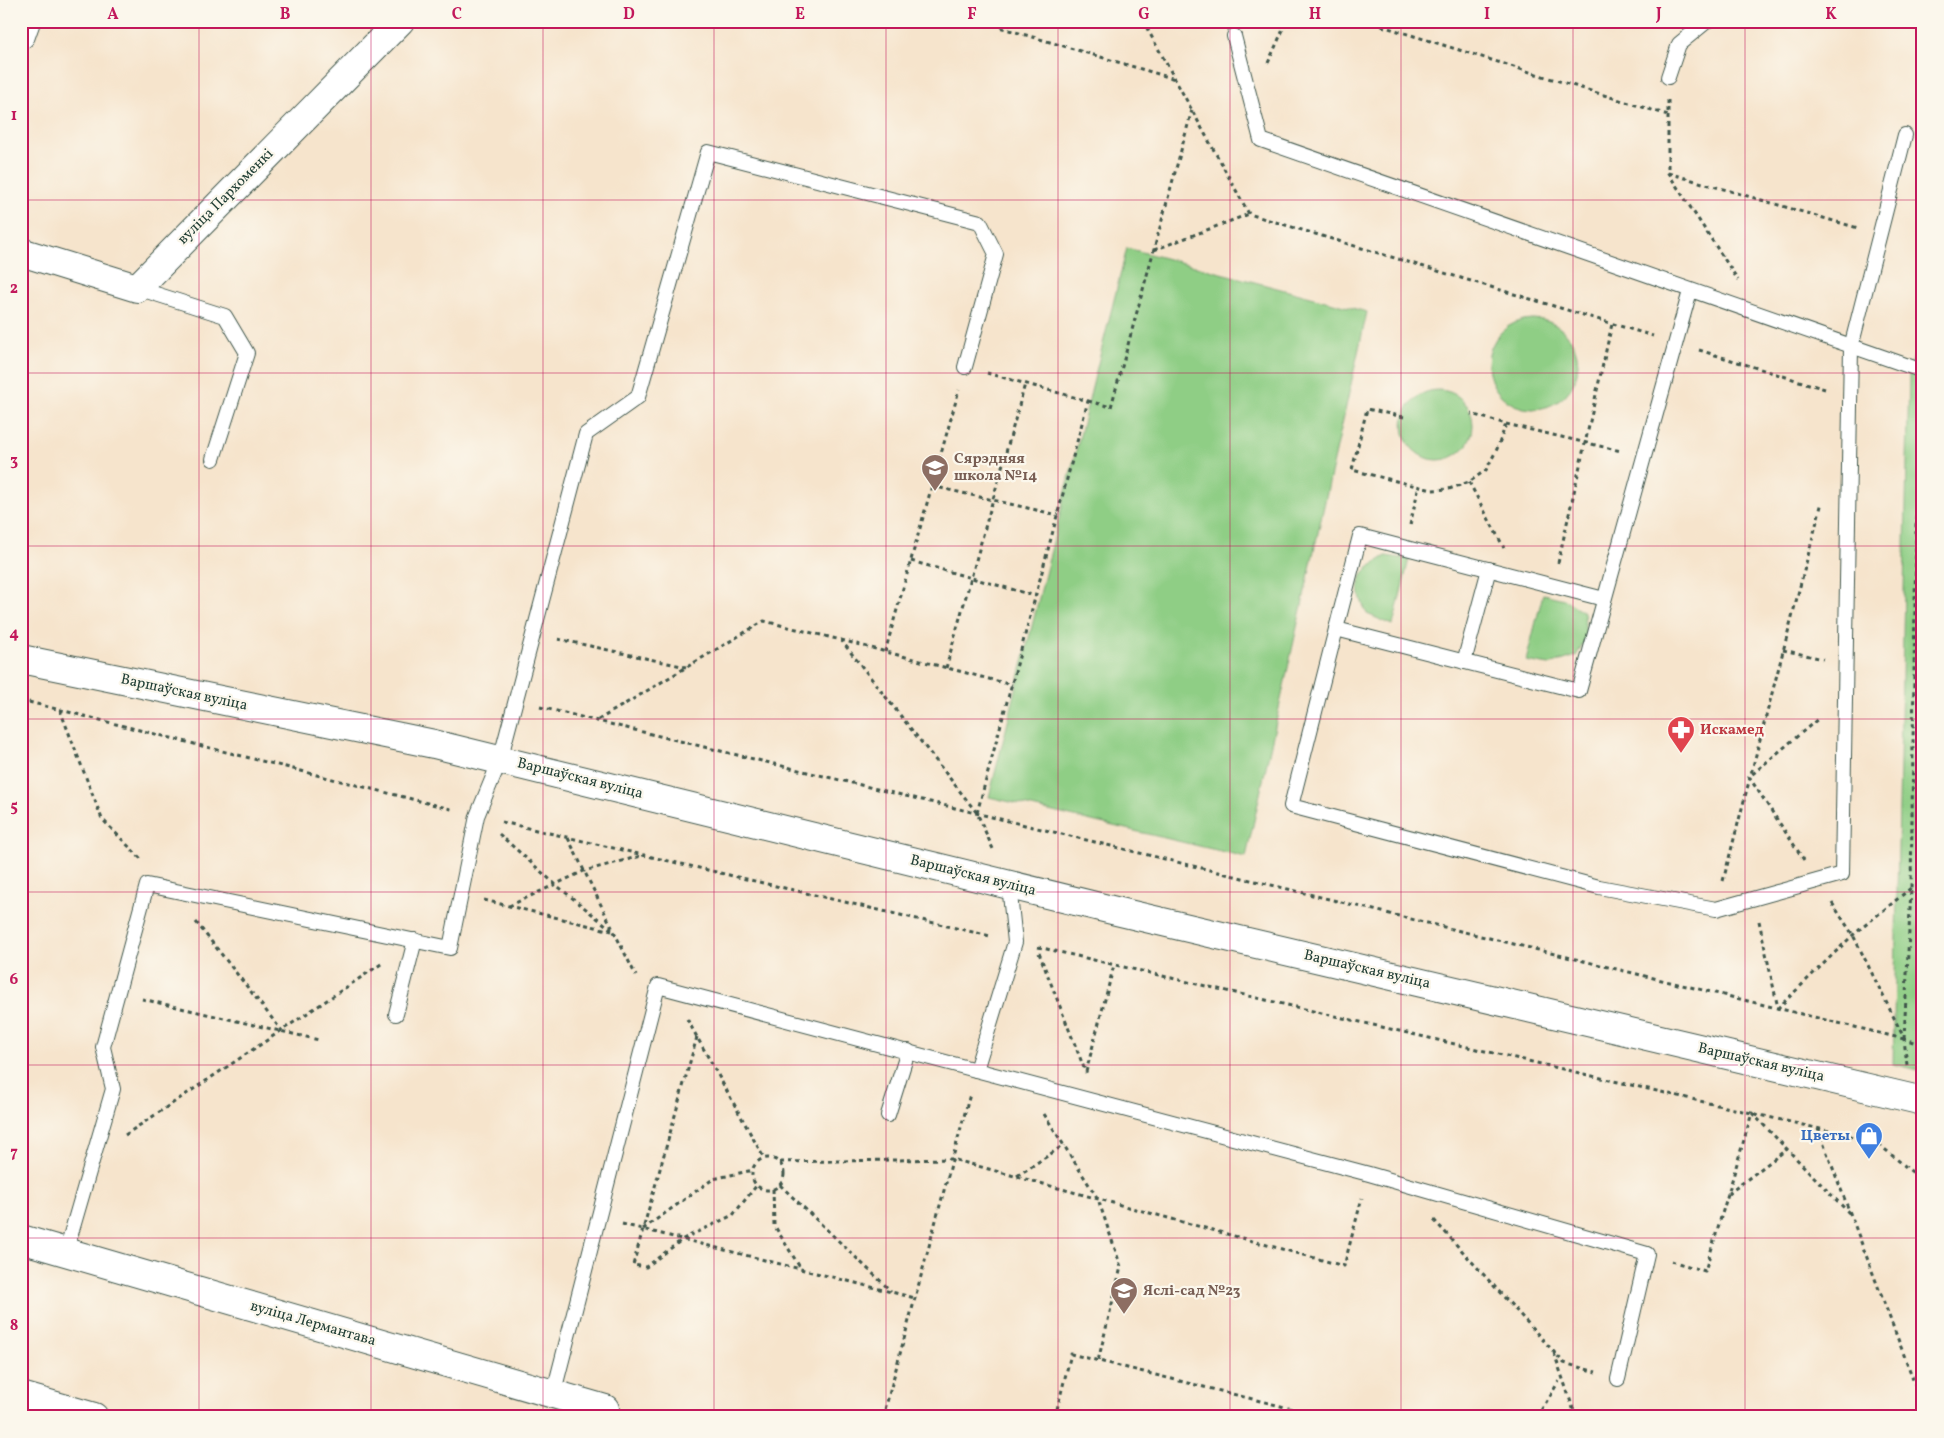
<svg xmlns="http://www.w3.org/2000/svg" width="1944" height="1438" viewBox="0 0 1944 1438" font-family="Vollkorn,serif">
	<rect width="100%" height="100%" fill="#fbf7ec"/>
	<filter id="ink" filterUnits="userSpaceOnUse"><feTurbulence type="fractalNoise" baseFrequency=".02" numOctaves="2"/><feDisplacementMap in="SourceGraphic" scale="10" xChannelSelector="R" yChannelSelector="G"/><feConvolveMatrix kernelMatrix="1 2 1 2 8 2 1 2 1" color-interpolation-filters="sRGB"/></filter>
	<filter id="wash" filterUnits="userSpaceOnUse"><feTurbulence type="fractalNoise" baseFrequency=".0096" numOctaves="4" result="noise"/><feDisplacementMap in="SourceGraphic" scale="20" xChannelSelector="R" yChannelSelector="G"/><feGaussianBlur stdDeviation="1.12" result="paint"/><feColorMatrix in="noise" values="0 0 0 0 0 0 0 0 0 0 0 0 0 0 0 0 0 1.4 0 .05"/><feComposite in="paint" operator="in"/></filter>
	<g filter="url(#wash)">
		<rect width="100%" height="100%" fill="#f6e4cc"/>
		<g fill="#8fce85" stroke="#57865c">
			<path d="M1127,248L1367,312L1246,857L989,797Z"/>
			<circle cx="1533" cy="364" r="45"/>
			<path d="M1923,320V1071L1893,1064L1909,375Z"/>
			<circle cx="1438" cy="425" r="35"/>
			<path d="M1386,556L1409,559L1393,625L1367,614C1353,583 1356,574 1386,556Z"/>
			<path d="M1543,594L1564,599L1584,612L1586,639L1576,656L1549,665L1526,661Z"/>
		</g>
	</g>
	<g filter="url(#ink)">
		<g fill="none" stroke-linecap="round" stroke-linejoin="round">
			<defs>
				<g id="lane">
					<path d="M1234,36L1261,140L1923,371"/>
					<path d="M1668,77L1679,44L1707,21"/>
					<path d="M137,288L225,316L247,353L213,459"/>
					<path d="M1690,291L1579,691L1336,629L1291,806L1599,887L1716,909L1842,874L1851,347L1905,135"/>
					<path d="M1336,629L1360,536L1604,599"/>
					<path d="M1464,662L1489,569"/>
					<path d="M396,1014L415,940"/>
					<path d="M976,1070L1015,942L1009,885"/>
					<path d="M888,1115L908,1051"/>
					<path d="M66,1251L113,1089L103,1047L147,885L450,948L477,816L500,760L586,434L638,397L708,152L980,222L996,254L965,367"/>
					<path d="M553,1395L658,986L1369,1174L1647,1254L1618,1379"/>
				</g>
				<g id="street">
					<path d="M21,252L137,288L400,21"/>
					<path d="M21,1239L605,1409"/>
					<path d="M21,1396L94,1417"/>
				</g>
				<g id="secondary">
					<path d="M21,35L26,21"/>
					<path d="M21,659L434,744L1116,911L1923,1101"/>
				</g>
			</defs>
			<use href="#lane" stroke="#3f564b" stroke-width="16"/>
			<use href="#street" stroke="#3f564b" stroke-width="30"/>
			<use href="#secondary" stroke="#3f564b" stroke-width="30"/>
			<g stroke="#3f564b" stroke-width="3" stroke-dasharray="4 4" stroke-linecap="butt">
				<path d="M1000,21L999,27L1175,79"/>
				<path d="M1143,21L1249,214L1653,336"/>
				<path d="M1366,21L1668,115"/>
				<path d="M1268,63L1287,21"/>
				<path d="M1668,100V173L1738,280"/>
				<path d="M1668,173L1858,228"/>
				<path d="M1154,250L1249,214"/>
				<path d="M1699,350L1825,389"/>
				<path d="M1088,401L1111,407L1192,110"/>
				<path d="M1404,417L1367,409L1352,470L1432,490L1449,489L1469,482L1486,470L1497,449L1506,424L1471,414"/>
				<path d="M1506,424L1621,451"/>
				<path d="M1917,460H1923"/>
				<path d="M1469,482L1504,548"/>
				<path d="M932,486L1058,515"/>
				<path d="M1410,525L1419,486"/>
				<path d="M911,561L1036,596"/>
				<path d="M1558,563L1612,324"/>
				<path d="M558,639L686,667"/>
				<path d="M841,640L1012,685"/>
				<path d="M1783,650L1823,659"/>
				<path d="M885,652L959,390"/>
				<path d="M946,668L1025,384"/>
				<path d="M21,700L455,810"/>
				<path d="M540,707L1904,1039"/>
				<path d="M60,710L102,819L143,861"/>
				<path d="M598,720L764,621L841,640L977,813L993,849"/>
				<path d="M977,813L1088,401L987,373"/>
				<path d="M502,822L990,936"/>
				<path d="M499,834L555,884L612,930"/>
				<path d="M568,838L636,976"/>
				<path d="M1804,860L1749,777L1819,718"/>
				<path d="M1723,881L1822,502"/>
				<path d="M484,900L612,931"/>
				<path d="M1832,903L1853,935L1904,1038"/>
				<path d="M509,906L584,871L645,855"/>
				<path d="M1759,921L1778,1008L1853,935L1911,888"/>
				<path d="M196,922L282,1031"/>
				<path d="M1038,947L1876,1142L1923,1181"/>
				<path d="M1039,953L1086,1073"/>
				<path d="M142,999L319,1040"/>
				<path d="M687,1019L764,1158"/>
				<path d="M697,1037L633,1265L646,1267L683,1239L733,1215L757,1185"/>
				<path d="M1904,1039L1911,888L1917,460L1923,417"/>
				<path d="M1907,1065L1904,1039L1923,1045"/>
				<path d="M1086,1072L1114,965"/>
				<path d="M1044,1114L1098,1199L1121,1267L1098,1361"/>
				<path d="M1818,1129L1923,1405"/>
				<path d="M1918,1131L1923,1154"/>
				<path d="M125,1135L384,962"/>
				<circle cx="768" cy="1174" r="16"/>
				<path d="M780,1162L952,1159L1344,1266L1362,1198"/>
				<path d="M1017,1176L1064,1145"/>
				<path d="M780,1185L891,1291"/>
				<path d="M773,1189L774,1225L801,1269"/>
				<path d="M1728,1194L1787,1149"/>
				<path d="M1434,1220L1564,1363L1596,1372"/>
				<path d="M622,1224L915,1298"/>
				<path d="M643,1229L713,1179L753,1170"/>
				<path d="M1671,1261L1705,1271L1752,1113L1850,1214"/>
				<path d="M1554,1353L1576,1417"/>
				<path d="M883,1417L970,1094"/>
				<path d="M1055,1417L1071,1354L1325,1417"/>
				<path d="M1537,1417L1559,1381"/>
			</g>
			<use href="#lane" stroke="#fff" stroke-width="14"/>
			<use href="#street" stroke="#fff" stroke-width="28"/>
			<use href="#secondary" stroke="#fff" stroke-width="28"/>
		</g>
	</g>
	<path fill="none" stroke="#c2185b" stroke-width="1" stroke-opacity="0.55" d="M199,21V1417M371,21V1417M543,21V1417M714,21V1417M886,21V1417M1058,21V1417M1230,21V1417M1401,21V1417M1573,21V1417M1745,21V1417M21,200H1923M21,373H1923M21,546H1923M21,719H1923M21,892H1923M21,1065H1923M21,1238H1923"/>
	<defs>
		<symbol id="school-pin" viewBox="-11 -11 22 30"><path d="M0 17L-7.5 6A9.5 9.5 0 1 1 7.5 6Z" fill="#8d6e63" stroke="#fbf7ec"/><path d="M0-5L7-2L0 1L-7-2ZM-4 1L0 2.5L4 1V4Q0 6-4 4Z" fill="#fff"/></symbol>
		<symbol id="pharmacy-pin" viewBox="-11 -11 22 30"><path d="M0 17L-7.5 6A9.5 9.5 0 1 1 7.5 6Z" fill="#e0444e" stroke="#fbf7ec"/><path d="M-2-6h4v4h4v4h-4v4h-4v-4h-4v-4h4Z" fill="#fff"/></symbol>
		<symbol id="shop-pin" viewBox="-11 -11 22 30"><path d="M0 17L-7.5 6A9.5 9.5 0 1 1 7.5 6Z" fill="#3f7fe0" stroke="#fbf7ec"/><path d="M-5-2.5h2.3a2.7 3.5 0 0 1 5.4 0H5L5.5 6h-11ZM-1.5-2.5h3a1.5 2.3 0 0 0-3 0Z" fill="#fff"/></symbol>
	</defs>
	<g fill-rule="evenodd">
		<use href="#school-pin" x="919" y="452" width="32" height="43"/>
		<use href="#pharmacy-pin" x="1665" y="714" width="32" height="43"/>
		<use href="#shop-pin" x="1853" y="1120" width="32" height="43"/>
		<use href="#school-pin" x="1108" y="1275" width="32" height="43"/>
	</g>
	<g text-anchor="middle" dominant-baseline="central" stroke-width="4.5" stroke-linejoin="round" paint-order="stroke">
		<g font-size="15" fill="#1f3d34" stroke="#fbf7ec">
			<text transform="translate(226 197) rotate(-45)">вуліца Пархоменкі</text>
			<text transform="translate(184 693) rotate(12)">Варшаўская вуліца</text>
			<text transform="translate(580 779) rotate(14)">Варшаўская вуліца</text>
			<text transform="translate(973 876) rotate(14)">Варшаўская вуліца</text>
			<text transform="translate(1367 970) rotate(13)">Варшаўская вуліца</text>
			<text transform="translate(1761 1063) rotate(13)">Варшаўская вуліца</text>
			<text transform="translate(313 1324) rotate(16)">вуліца Лермантава</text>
		</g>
		<g font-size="15" font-weight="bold" fill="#785e54" stroke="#fbf7ec" text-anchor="start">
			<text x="954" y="459">Сярэдняя<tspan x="954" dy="17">школа №14</tspan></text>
			<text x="1143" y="1291">Яслі-сад №23</text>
		</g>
		<g font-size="15" font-weight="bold" fill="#be3a42" stroke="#fbf7ec" text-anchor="start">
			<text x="1700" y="730">Искамед</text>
		</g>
		<g font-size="15" font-weight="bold" fill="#366cbe" stroke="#fbf7ec" text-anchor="end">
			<text x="1850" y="1136">Цветы</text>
		</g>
	</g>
	<rect width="1944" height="1438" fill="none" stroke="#fbf7ec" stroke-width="55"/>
	<rect x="28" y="28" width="1888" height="1382" fill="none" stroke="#c2185b" stroke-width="2"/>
	<g font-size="16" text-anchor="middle" font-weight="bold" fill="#c2185b">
		<text x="113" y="19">A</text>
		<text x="285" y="19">B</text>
		<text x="457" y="19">C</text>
		<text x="629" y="19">D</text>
		<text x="800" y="19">E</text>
		<text x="972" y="19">F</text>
		<text x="1144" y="19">G</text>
		<text x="1315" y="19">H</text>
		<text x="1487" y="19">I</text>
		<text x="1659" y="19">J</text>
		<text x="1831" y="19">K</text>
		<text x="14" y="120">1</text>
		<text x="14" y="293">2</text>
		<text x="14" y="465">3</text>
		<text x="14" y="638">4</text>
		<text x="14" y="811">5</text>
		<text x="14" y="984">6</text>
		<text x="14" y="1157">7</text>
		<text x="14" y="1330">8</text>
	</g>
</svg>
